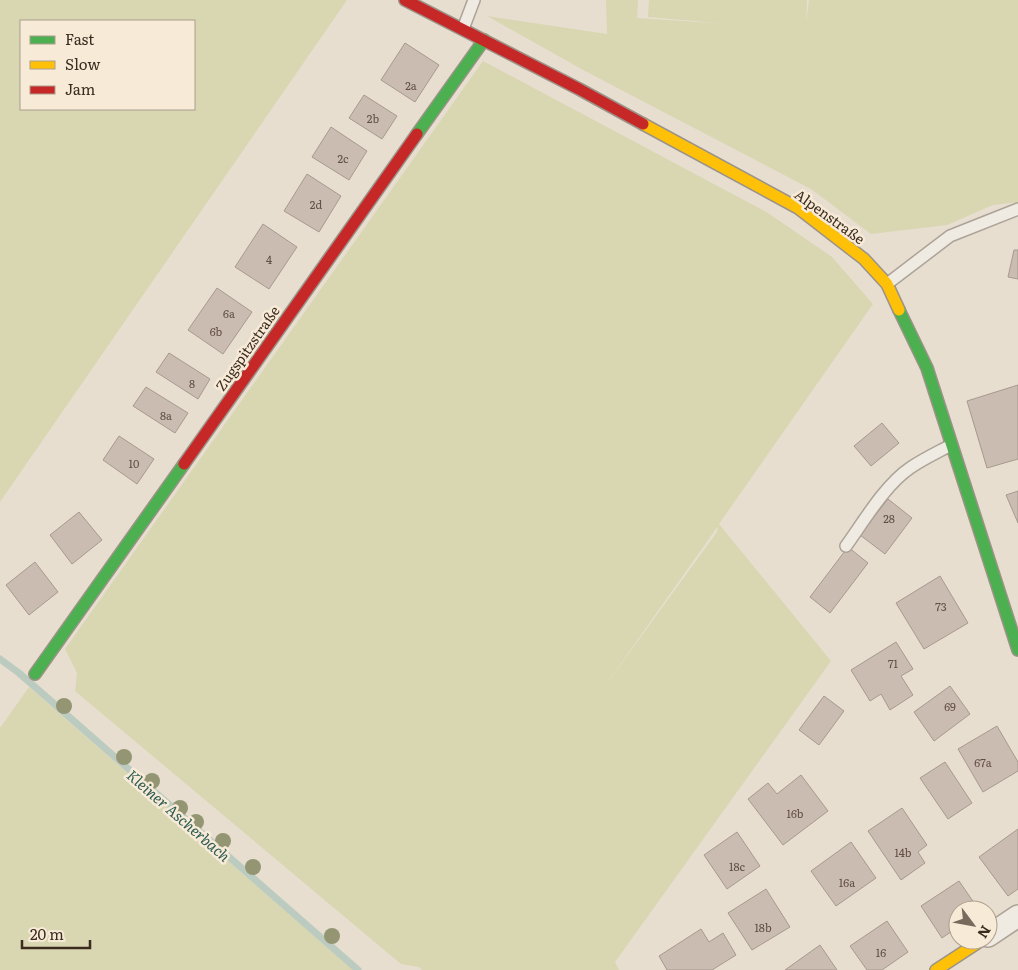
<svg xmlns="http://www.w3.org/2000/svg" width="1018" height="970" viewBox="0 0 1018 970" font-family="Literata,serif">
	<rect width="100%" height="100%" fill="#e7ded0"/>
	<g fill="#d9d6b2" fill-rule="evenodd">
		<path d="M0,0H347L0,502ZM21,21H194V109H21Z"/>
		<path d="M606,0H638L637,18L728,24L648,17L649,0H807L806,23L809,0H1018V202L993,205L947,225L871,234L811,189L585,71L487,16L607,34Z"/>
		<path d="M483,61L768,213L832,257L873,304L719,524L831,661L615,962L619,970H422L419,967L401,964L75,691L77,673L65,649ZM718,526L717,532L600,693Z"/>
		<path d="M29,687L353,970H0V728Z"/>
	</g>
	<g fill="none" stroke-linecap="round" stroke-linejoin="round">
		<path stroke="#bbcbc0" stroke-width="7" d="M0,659L19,673L358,970"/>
	</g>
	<g fill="#cbbcb1" stroke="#a7998f">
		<path d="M405,43L439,65L415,102L381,80Z"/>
		<path d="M364,95L397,116L382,139L349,118Z"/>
		<path d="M331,127L367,151L349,180L312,157Z"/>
		<path d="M307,174L341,196L319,232L284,211Z"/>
		<path d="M263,224L297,247L269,289L235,267Z"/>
		<path d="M1014,250H1018V279L1008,277Z"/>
		<path d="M217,288L252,312L223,354L188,330Z"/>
		<path d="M169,353L210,379L198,399L156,372Z"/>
		<path d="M1018,385V459L987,468L967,401Z"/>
		<path d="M146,387L188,413L175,433L133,406Z"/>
		<path d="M882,423L899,443L871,466L854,446Z"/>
		<path d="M119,436L154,459L137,484L103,460Z"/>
		<path d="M1018,491V523L1006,495Z"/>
		<path d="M888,499L912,518L885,554L860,535Z"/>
		<path d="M79,512L102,540L72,564L50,535Z"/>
		<path d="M848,547L868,563L830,613L810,597Z"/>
		<path d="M35,562L58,592L29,615L6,585Z"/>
		<path d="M940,576L968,623L924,649L896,603Z"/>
		<path d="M896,642L913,669L901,676L913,695L890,710L881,694L870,701L851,670Z"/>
		<path d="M950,686L970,714L934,741L914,712Z"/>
		<path d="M824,696L844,711L819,745L799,730Z"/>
		<path d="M997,726L1018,762V771L983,792L958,749Z"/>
		<path d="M945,762L972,803L948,819L920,778Z"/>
		<path d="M801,775L828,811L783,845L748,799L768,783L777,794Z"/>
		<path d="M902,808L927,845L918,852L925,863L901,880L868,831Z"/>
		<path d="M1018,829V889L1008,896L979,857Z"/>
		<path d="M737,832L760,866L727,889L704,855Z"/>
		<path d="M851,842L876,878L836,906L811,871Z"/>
		<path d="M959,881L979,910H958V927L942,938L921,906Z"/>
		<path d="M766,889L790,927L752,950L728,913Z"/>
		<path d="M887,921L908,952L882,970H867L850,946Z"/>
		<path d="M701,929L709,942L723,933L736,955L712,970H667L659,956Z"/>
		<path d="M820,945L837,970H785Z"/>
	</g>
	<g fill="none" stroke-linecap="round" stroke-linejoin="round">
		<defs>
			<g id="lane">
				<path d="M463,29L474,0"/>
				<path d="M887,284L950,236L1018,209"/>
				<path d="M846,546C864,521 885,485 910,468C923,459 938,452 951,445"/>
			</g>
			<path id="street" d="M988,936L1018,916"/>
			<g id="fast">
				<path d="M417,134L484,40"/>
				<path d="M899,310L927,368L1018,650"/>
				<path d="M35,674L184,464"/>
			</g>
			<g id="slow">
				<path d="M643,124L798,208L864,259L887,284L899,310"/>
				<path d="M936,970L982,940"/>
			</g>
			<g id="jam">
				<path d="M405,0L579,89L643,124"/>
				<path d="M184,464L417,134"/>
			</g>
		</defs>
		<use href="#lane" stroke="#aca398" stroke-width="14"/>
		<use href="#street" stroke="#aca398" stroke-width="24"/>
		<use href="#fast" stroke="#9c9388" stroke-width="14"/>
		<use href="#slow" stroke="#9c9388" stroke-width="14"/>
		<use href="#jam" stroke="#9c9388" stroke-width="14"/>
		<use href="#lane" stroke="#efeae2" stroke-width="11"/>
		<use href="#street" stroke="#efeae2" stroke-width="21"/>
		<use href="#fast" stroke="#4caf50" stroke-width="11"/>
		<use href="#slow" stroke="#ffc107" stroke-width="11"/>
		<use href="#jam" stroke="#c62828" stroke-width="11"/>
	</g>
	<g fill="#949572">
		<circle cx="64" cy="706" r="8"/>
		<circle cx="124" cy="757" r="8"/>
		<circle cx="152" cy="781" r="8"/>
		<circle cx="180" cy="808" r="8"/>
		<circle cx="196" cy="822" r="8"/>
		<circle cx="223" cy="841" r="8"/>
		<circle cx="253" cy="867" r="8"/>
		<circle cx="332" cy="936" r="8"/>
	</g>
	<g text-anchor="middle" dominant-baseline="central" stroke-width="5" stroke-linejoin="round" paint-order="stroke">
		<g font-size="11" fill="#604f44">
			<text x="411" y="85">2a</text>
			<text x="373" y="118">2b</text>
			<text x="343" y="158">2c</text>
			<text x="316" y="204">2d</text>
			<text x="269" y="259">4</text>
			<text x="229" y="313">6a</text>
			<text x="216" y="331">6b</text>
			<text x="192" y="383">8</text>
			<text x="166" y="415">8a</text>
			<text x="134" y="463">10</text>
			<text x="889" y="518">28</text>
			<text x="941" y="606">73</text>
			<text x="893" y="663">71</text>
			<text x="950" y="706">69</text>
			<text x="983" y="762">67a</text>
			<text x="795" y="813">16b</text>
			<text x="903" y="852">14b</text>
			<text x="737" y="866">18c</text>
			<text x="847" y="882">16a</text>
			<text x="763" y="927">18b</text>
			<text x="881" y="952">16</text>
		</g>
		<g font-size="14" fill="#3c2b1f" stroke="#f7ebd7">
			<text transform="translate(830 216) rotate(36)">Alpenstraße</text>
			<text transform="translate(247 348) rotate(-55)">Zugspitzstraße</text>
		</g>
		<g font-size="15" font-style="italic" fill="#2e5c55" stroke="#f7ebd7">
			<text transform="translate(179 815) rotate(41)">Kleiner Ascherbach</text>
		</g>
	</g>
	<rect x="20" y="20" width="175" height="90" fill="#f7ebd7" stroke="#ac9e8d"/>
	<rect x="30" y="36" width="25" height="8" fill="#4caf50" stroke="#ac9e8d"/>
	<text x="65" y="45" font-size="15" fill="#3c2b1f">Fast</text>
	<rect x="30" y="61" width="25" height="8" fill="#ffc107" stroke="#ac9e8d"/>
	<text x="65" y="70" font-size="15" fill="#3c2b1f">Slow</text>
	<rect x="30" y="86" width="25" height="8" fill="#c62828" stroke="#ac9e8d"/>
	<text x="65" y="95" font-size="15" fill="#3c2b1f">Jam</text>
	<g transform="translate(973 925) rotate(122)"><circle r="24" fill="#f7ebd7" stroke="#ac9e8d"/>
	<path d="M0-4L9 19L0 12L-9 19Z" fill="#786a5d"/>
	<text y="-8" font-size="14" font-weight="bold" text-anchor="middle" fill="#3c2b1f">N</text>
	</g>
	<path d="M22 940v8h68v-8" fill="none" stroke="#3c2b1f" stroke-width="2.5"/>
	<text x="30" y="940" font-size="15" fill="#3c2b1f" stroke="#f7ebd7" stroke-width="4" paint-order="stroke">20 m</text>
</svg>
